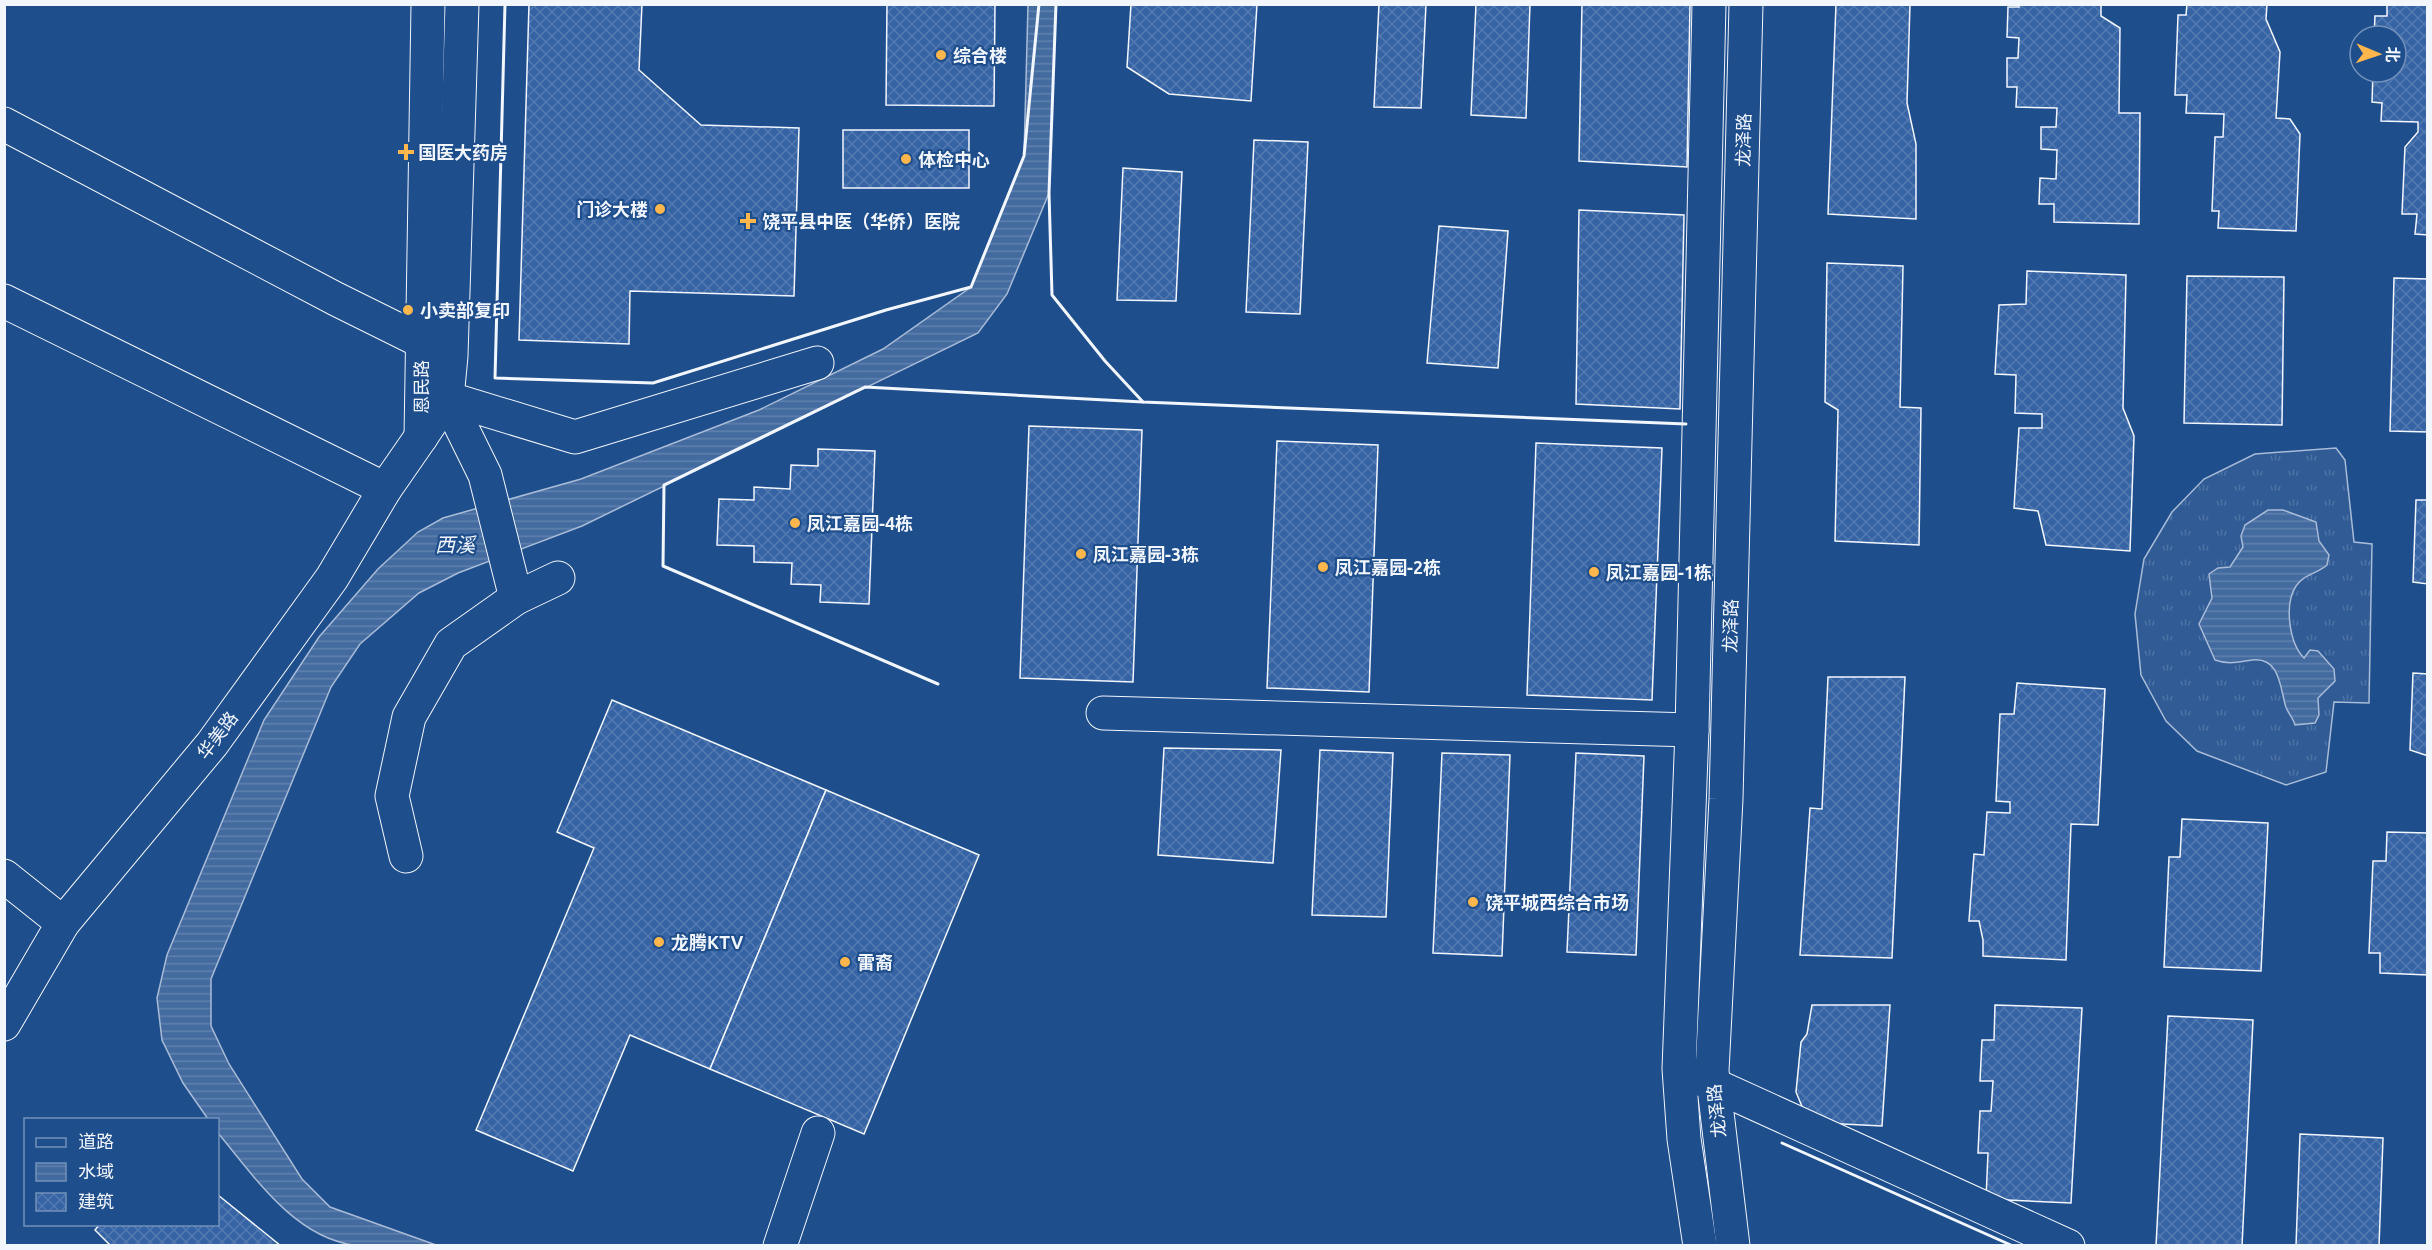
<svg xmlns="http://www.w3.org/2000/svg" width="2432" height="1250" viewBox="0 0 2432 1250" font-family="Ubuntu,'Noto Sans SC',sans-serif">
	<defs>
		<pattern id="grass-tufts" width="24" height="20" patternUnits="userSpaceOnUse" patternTransform="scale(1.5)"><rect width="24" height="20" fill="#305b95"/><path d="M3 7l-1-3M5 7V3M7 7l1-3M15 17l-1-3M17 17v-4M19 17l1-3" fill="none" stroke="#4e73a5"/></pattern>
		<pattern id="water-rules" width="6" height="5" patternUnits="userSpaceOnUse" patternTransform="scale(1.5)"><rect width="6" height="5" fill="#446ba0"/><path d="M0 2.5h6" fill="none" stroke="#5f81ae"/></pattern>
		<pattern id="building-cross-hatch" width="8" height="8" patternUnits="userSpaceOnUse" patternTransform="scale(1.5)"><rect width="8" height="8" fill="#3563a3"/><path d="M0 0l8 8M0 8l8-8" fill="none" stroke="#537ab1"/></pattern>
	</defs>
	<rect width="100%" height="100%" fill="#1f4e8c"/>
	<path fill="url(#grass-tufts)" stroke="#a8bbd7" stroke-width="1.5" d="M2336,448L2345,460L2354,542L2372,544L2369,703L2334,702L2326,772L2286,785L2197,751L2166,721L2141,675L2135,614L2144,559L2172,512L2204,479L2255,454Z"/>
	<g fill="url(#water-rules)" stroke="#a8bbd7" stroke-width="1.5">
		<path d="M1028,5H1056L1049,193L1007,294L978,333L582,526L458,573L419,593L360,644L331,687L211,979V1026L229,1064L302,1179L330,1207L436,1245C410,1245 379,1250 353,1245C293,1236 254,1176 218,1133V1120L208,1119L183,1083L162,1040L157,998L167,955L264,720L319,637L378,569L418,532L443,518L581,479L759,410L883,349L971,287L1024,156Z"/>
		<path d="M2268,510H2283L2316,522L2319,541L2329,555L2327,565C2317,574 2304,574 2296,586C2284,604 2289,643 2304,658L2310,650L2318,651L2334,669L2335,681L2318,698L2319,715L2315,723L2295,725C2293,717 2286,711 2285,704C2280,685 2279,657 2252,660C2238,662 2229,665 2215,660L2199,624L2212,598L2209,574L2218,568L2230,567L2243,547L2241,536L2245,525Z"/>
	</g>
	<g fill="url(#building-cross-hatch)" stroke="#f2f6ff" stroke-width="1.5">
		<path d="M529,4H642L639,70L701,125L799,128L794,296L630,291L629,344L519,340Z"/>
		<path d="M887,4H995L994,106L886,105Z"/>
		<path d="M1131,4H1257L1251,101L1169,94L1127,67Z"/>
		<path d="M1379,4H1426L1421,108L1374,107Z"/>
		<path d="M1476,4H1530L1526,118L1471,115Z"/>
		<path d="M1582,4H1690L1687,167L1579,161Z"/>
		<path d="M1836,4H1910L1907,103L1916,144V219L1828,214Z"/>
		<path d="M2019,4H2101V16L2120,28L2119,113H2140L2139,224L2054,222V204H2039L2040,178L2056,179L2057,150L2041,149V127H2056L2057,108L2016,107L2017,87H2007V58H2018L2019,38L2007,37L2008,7H2019Z"/>
		<path d="M2187,4H2267L2266,19L2280,52L2276,118L2290,119L2300,134L2296,231L2218,228L2219,211H2212L2215,137H2223L2224,114L2186,113L2187,95H2175L2178,15H2186Z"/>
		<path d="M2387,4H2428V235L2415,234L2417,214H2402L2405,147L2418,132V122L2381,121L2382,103L2372,102L2373,72H2396V36H2374L2375,16H2387Z"/>
		<rect x="843" y="130" width="126" height="58"/>
		<path d="M1254,140L1308,142L1300,314L1246,312Z"/>
		<path d="M1123,168L1182,172L1176,301L1117,300Z"/>
		<path d="M1579,210L1684,215L1680,409L1576,404Z"/>
		<path d="M1439,226L1508,231L1498,368L1427,363Z"/>
		<path d="M1827,263L1903,266L1900,407L1921,408L1919,545L1835,541L1838,410L1825,402Z"/>
		<path d="M2027,271L2126,275L2123,408L2134,436L2130,551L2046,545L2038,511L2014,508L2019,428H2042V414L2015,413L2016,375L1995,374L1999,305L2026,304Z"/>
		<path d="M2187,276L2284,277L2282,425L2184,423Z"/>
		<path d="M2394,278L2428,279V432L2390,431Z"/>
		<path d="M1029,426L1142,430L1133,682L1020,678Z"/>
		<path d="M1277,441L1378,445L1369,692L1267,688Z"/>
		<path d="M1536,443L1662,448L1652,700L1527,695Z"/>
		<path d="M818,449L875,451L869,604L820,602L821,585L791,584L792,563L754,562V546L717,545L719,499L754,500V487L790,489L791,465L818,466Z"/>
		<path d="M2416,500H2428V584L2413,582Z"/>
		<path d="M2413,673L2428,674V756L2410,750Z"/>
		<path d="M1828,677H1905L1892,958L1800,955L1810,808L1822,809Z"/>
		<path d="M2017,683L2105,689L2098,825L2071,824L2066,960L1983,956V940L1979,921H1969L1974,854L1984,855L1987,812L2010,813V802L1996,801L2000,714H2014Z"/>
		<path d="M612,700L826,790L710,1069L630,1035L573,1171L476,1130L594,848L557,832Z"/>
		<path d="M1164,748L1281,750L1273,863L1158,855Z"/>
		<path d="M1320,750L1393,753L1386,917L1312,915Z"/>
		<path d="M1442,753L1510,755L1502,956L1433,953Z"/>
		<path d="M1576,753L1644,756L1636,955L1567,952Z"/>
		<path d="M826,790L979,855L864,1134L710,1069Z"/>
		<path d="M2182,819L2268,823L2261,971L2164,967L2169,857H2180Z"/>
		<path d="M2387,832L2428,833V975L2380,973V953H2369L2373,861H2386Z"/>
		<path d="M1812,1005H1890L1882,1126L1803,1122V1109L1796,1092L1801,1042L1807,1034Z"/>
		<path d="M1995,1005L2082,1008L2071,1203L1986,1199L1988,1153H1978L1980,1111H1991L1993,1081H1980L1982,1040H1994Z"/>
		<path d="M2168,1016L2253,1020L2242,1246H2156Z"/>
		<path d="M2300,1134L2383,1138L2379,1246H2296Z"/>
		<path d="M218,1195L281,1246H111L95,1230L100,1224H218Z"/>
	</g>
	<g fill="none" stroke-linecap="round" stroke-linejoin="round">
		<defs>
			<g id="minor">
				<path d="M4,124L336,299L447,354"/>
				<path d="M4,301L385,489"/>
				<path d="M447,398L575,437L817,363"/>
				<path d="M447,398L485,475L516,598"/>
				<path d="M1103,713L1692,730"/>
				<path d="M406,856L392,796L409,717L451,644L516,598L558,578"/>
				<path d="M4,876L63,923"/>
				<path d="M4,1024L63,923L212,744L332,578L385,489L421,437"/>
				<path d="M1690,1074L2068,1246"/>
				<path d="M780,1246L818,1133"/>
			</g>
			<g id="major">
				<path d="M421,437L447,398L451,356L462,4"/>
				<path d="M421,437L428,4"/>
				<path d="M1700,1246L1684,1139L1679,1069L1692,730L1709,4"/>
				<path d="M1733,1246L1712,1071L1726,799L1746,4"/>
			</g>
		</defs>
		<use href="#minor" stroke="#f2f6ff" stroke-width="35"/>
		<use href="#major" stroke="#f2f6ff" stroke-width="35"/>
		<use href="#minor" stroke="#1f4e8c" stroke-width="33"/>
		<use href="#major" stroke="#1f4e8c" stroke-width="33"/>
		<g stroke="#f2f6ff" stroke-width="3">
			<path d="M505,4L495,378L653,383L886,310L971,287L1024,156L1039,4"/>
			<path d="M1056,4L1049,193L1052,295L1105,361L1143,402L1686,424"/>
			<path d="M938,684L663,566L664,485L865,387L1143,402"/>
			<path d="M1782,1143L2013,1246"/>
		</g>
	</g>
	<g fill="#ffb74d" stroke="#1f4e8c" stroke-width="2">
		<circle cx="941" cy="55" r="6"/>
		<path d="M403 143h6v6h6v6h-6v6h-6v-6h-6v-6h6z"/>
		<circle cx="906" cy="159" r="6"/>
		<circle cx="660" cy="209" r="6"/>
		<path d="M745 212h6v6h6v6h-6v6h-6v-6h-6v-6h6z"/>
		<circle cx="408" cy="310" r="6"/>
		<circle cx="795" cy="523" r="6"/>
		<circle cx="1081" cy="554" r="6"/>
		<circle cx="1323" cy="567" r="6"/>
		<circle cx="1594" cy="572" r="6"/>
		<circle cx="1473" cy="902" r="6"/>
		<circle cx="659" cy="942" r="6"/>
		<circle cx="845" cy="962" r="6"/>
	</g>
	<g text-anchor="middle" dominant-baseline="central" stroke-width="4.5" stroke-linejoin="round" paint-order="stroke">
		<g font-size="18" font-weight="bold" fill="#f2f6ff" stroke="#1f4e8c" text-anchor="start">
			<text x="953" y="55">综合楼</text>
			<text x="418" y="152">国医大药房</text>
			<text x="918" y="159">体检中心</text>
			<text x="648" y="209" text-anchor="end">门诊大楼</text>
			<text x="762" y="221">饶平县中医（华侨）医院</text>
			<text x="420" y="310">小卖部复印</text>
			<text x="807" y="523">凤江嘉园-4栋</text>
			<text x="1093" y="554">凤江嘉园-3栋</text>
			<text x="1335" y="567">凤江嘉园-2栋</text>
			<text x="1606" y="572">凤江嘉园-1栋</text>
			<text x="1485" y="902">饶平城西综合市场</text>
			<text x="671" y="942">龙腾KTV</text>
			<text x="857" y="962">雷裔</text>
		</g>
		<g font-size="18" fill="#f2f6ff" stroke="#1f4e8c">
			<text transform="translate(1743 140) rotate(-89)">龙泽路</text>
			<text transform="translate(421 387) rotate(-90)">恩民路</text>
			<text transform="translate(1730 626) rotate(-89)">龙泽路</text>
			<text transform="translate(217 735) rotate(-53)">华美路</text>
			<text transform="translate(1716 1111) rotate(-96)">龙泽路</text>
		</g>
		<g font-size="20" font-style="italic" fill="#f2f6ff" stroke="#1f4e8c">
			<text x="455" y="544">西溪</text>
		</g>
	</g>
	<rect width="2432" height="1250" fill="none" stroke="#f2f6ff" stroke-width="12"/>
	<rect x="24" y="1118" width="195" height="108" fill="#1f4e8c" stroke="#7391ba" stroke-width="1.5"/>
	<rect x="36" y="1138" width="30" height="9" fill="#1f4e8c" stroke="#7391ba" stroke-width="1.5"/>
	<text x="78" y="1148" font-size="18" fill="#f2f6ff">道路</text>
	<rect x="36" y="1163" width="30" height="18" fill="url(#water-rules)" stroke="#7391ba" stroke-width="1.5"/>
	<text x="78" y="1178" font-size="18" fill="#f2f6ff">水域</text>
	<rect x="36" y="1193" width="30" height="18" fill="url(#building-cross-hatch)" stroke="#7391ba" stroke-width="1.5"/>
	<text x="78" y="1208" font-size="18" fill="#f2f6ff">建筑</text>
	<g transform="translate(2378 54) rotate(92)"><circle r="28" fill="#1f4e8c" stroke="#7391ba" stroke-width="1.5"/>
	<path d="M0-4.5L10 22L0 15L-10 22Z" fill="#ffb74d"/>
	<text y="-9" font-size="16" font-weight="bold" text-anchor="middle" fill="#f2f6ff">北</text>
	</g>
</svg>
